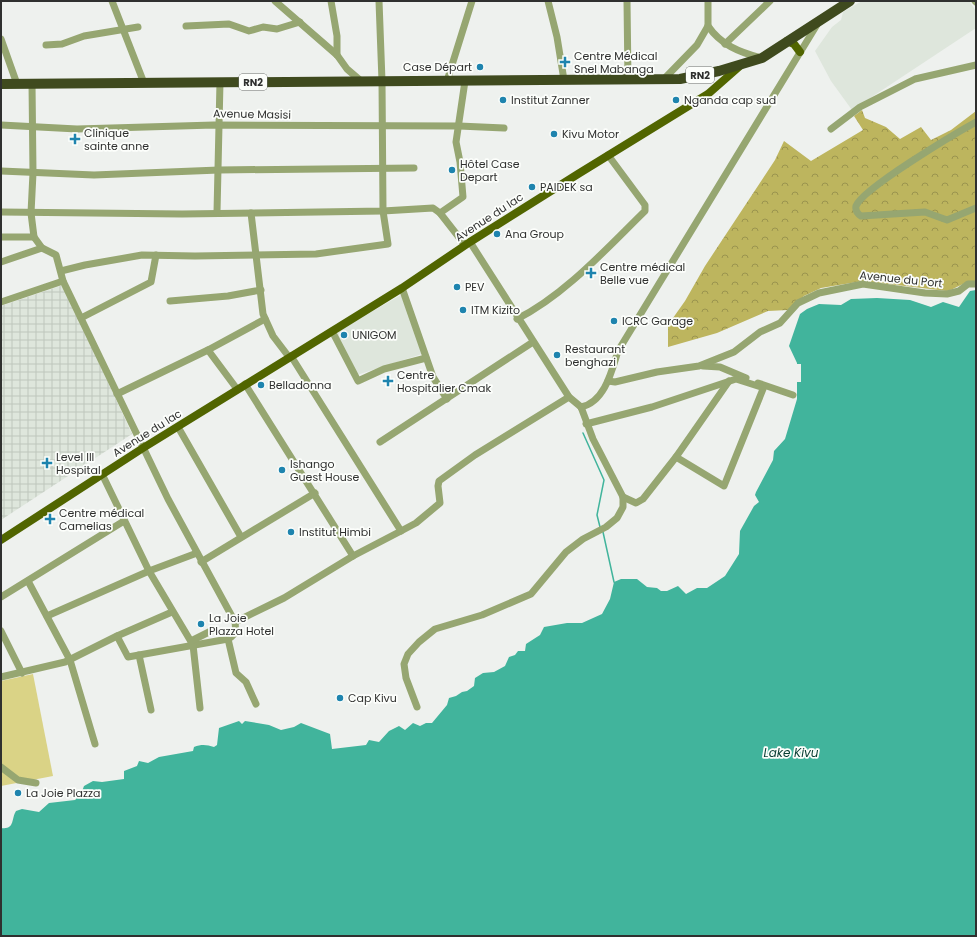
<svg xmlns="http://www.w3.org/2000/svg" width="977" height="937" viewBox="0 0 977 937" font-family="Poppins,sans-serif">
	<defs>
		<pattern id="industrial-grid" width="8" height="8" patternUnits="userSpaceOnUse"><rect width="8" height="8" fill="#dee6dc"/><path d="M0 4h8M4 0v8" fill="none" stroke="#bfc6bd"/></pattern>
		<pattern id="forest-crowns" width="20" height="18" patternUnits="userSpaceOnUse"><rect width="20" height="18" fill="#bdb55e"/><path d="M2 6a3 3 0 1 1 6 0M12 15a3 3 0 1 1 6 0" fill="none" stroke="#9a944e"/></pattern>
	</defs>
	<rect width="100%" height="100%" fill="#eef1ee"/>
	<g fill="#dee6dc">
		<path d="M862,1H969L976,11V28L852,110L831,81L815,51L832,27L841,20L843,12Z"/>
		<path d="M401,295L422,354L357,375L336,332Z"/>
	</g>
	<path fill="url(#industrial-grid)" d="M63,285L132,434L1,520V306Z"/>
	<path fill="#dad386" d="M33,674L53,776L1,786V681Z"/>
	<path fill="url(#forest-crowns)" d="M862,110L865,118L886,127L900,139L921,127L931,140L951,130L976,111V281C964,281 958,288 947,291L863,281L821,288L804,296L788,310L768,311L717,333L668,347V325L685,301L705,266L775,160L784,141L811,161L863,130L854,116Z"/>
	<path fill="#41b49c" d="M976,290V936H1V828C15,830 11,819 16,811L22,809L39,812L49,803L75,800L81,794L84,786L93,781L102,782L124,779V771L137,766L139,761L148,763L159,757L193,751L194,747C202,744 207,745 214,747L217,745L219,728L239,721L242,724L245,721L269,725L281,730L294,727L301,723L330,734L332,749L366,745L369,740L379,742L389,731L399,726L405,730L413,723L420,726L426,723H432L447,705L449,698L456,696L462,692L467,691L474,686L475,678L483,673L494,672L505,666L509,657L515,655L518,651H525L526,644L540,635L544,627L567,623H582L602,614L610,599L614,582L621,579H637L647,587L657,588L661,591H667L678,586L686,594L697,588H707L725,576L739,554L740,531L754,506L759,502L755,495L756,492L773,460L774,451L785,439L797,399V363L789,346L800,314L807,309L819,304L841,305L851,299L877,298L910,300L931,307L943,302L959,307L970,291Z"/>
	<rect fill="#eef1ee" x="797" y="364" width="4" height="18"/>
	<g fill="none" stroke-linecap="round" stroke-linejoin="round">
		<g stroke="#41b49c" stroke-width="1.5">
			<path d="M583,433L604,480L597,515L600,527"/>
			<path d="M603,532L614,582"/>
		</g>
		<g stroke="#96a671" stroke-width="7">
			<path d="M112,1L144,83"/>
			<path d="M275,1L337,55L347,69L361,81"/>
			<path d="M331,1L337,36V55"/>
			<path d="M548,1L557,37L564,80"/>
			<path d="M627,1L628,80"/>
			<path d="M975,1L976,2"/>
			<path d="M186,26L229,24L249,31L263,27L277,29L300,22"/>
			<path d="M708,26C721,45 739,52 761,58"/>
			<path d="M1,39L17,84"/>
			<path d="M725,44L770,1"/>
			<path d="M46,45L62,44L84,36L138,27"/>
			<path d="M663,80L697,45L708,26V1"/>
			<path d="M447,81L472,1"/>
			<path d="M32,83L33,173L31,213L34,237L42,248L56,255L63,281L168,499L235,622C236,629 236,635 228,639L128,657L117,636"/>
			<path d="M976,122C956,133 862,189 856,206C855,211 858,214 861,216L925,212L947,220L976,208"/>
			<path d="M1,125L77,129L214,125L459,126L504,128"/>
			<path d="M831,129L860,107L915,79L976,65"/>
			<path d="M1,171L94,175L219,170L414,168"/>
			<path d="M1,212L182,214L383,211L433,208L440,213L465,245"/>
			<path d="M217,212L220,82"/>
			<path d="M251,213L263,314L273,336L289,357"/>
			<path d="M440,213L463,197L460,162L456,142L465,81"/>
			<path d="M1,237H34"/>
			<path d="M470,242L569,397L581,407"/>
			<path d="M1,262L42,248"/>
			<path d="M61,271L85,265L142,255L195,256L316,254L388,244L383,211L382,81L379,1"/>
			<path d="M402,288L433,377L447,399"/>
			<path d="M170,301L228,296L261,290"/>
			<path d="M1,302L63,281"/>
			<path d="M81,318L151,282L156,255"/>
			<path d="M517,319C565,295 607,248 645,211V205L608,155"/>
			<path d="M332,331L358,381L384,369L426,358"/>
			<path d="M208,350L237,389"/>
			<path d="M291,356L401,531"/>
			<path d="M703,366L720,367L746,378"/>
			<path d="M608,381L615,382L657,372L699,366L734,352L760,332L780,323L798,303L819,293L863,284L925,293L947,294L959,291L968,284H976"/>
			<path d="M758,383L793,395"/>
			<path d="M245,384L353,556"/>
			<path d="M117,394L208,350L265,319"/>
			<path d="M581,407C605,402 612,370 618,351L818,23"/>
			<path d="M586,424L652,407L736,379L761,387L763,389L724,486L676,457"/>
			<path d="M178,427L241,537"/>
			<path d="M380,442L533,342"/>
			<path d="M102,474L149,571L193,645L200,708"/>
			<path d="M623,497L636,503L643,499L676,457L729,381"/>
			<path d="M201,562L315,493"/>
			<path d="M28,581L70,660L95,744"/>
			<path d="M1,597L124,521"/>
			<path d="M47,616L149,571L197,553"/>
			<path d="M235,622L284,598L353,556L401,531L416,523L440,503L438,486L439,481L475,455L569,397"/>
			<path d="M1,631L22,673"/>
			<path d="M228,639L236,673L246,682L256,704"/>
			<path d="M191,641L211,631"/>
			<path d="M139,655L151,710"/>
			<path d="M1,677L65,662L117,636L172,612"/>
			<path d="M417,707L406,678L404,664L408,654L419,642L435,629L482,615L531,594L566,552L583,539L606,527L617,518L623,507V497L593,439L581,407"/>
			<path d="M1,767L18,780L36,783"/>
		</g>
		<g stroke="#516500" stroke-width="8">
			<path d="M787,41L794,44L800,52"/>
			<path d="M1,540L143,448L402,288L470,242L578,174L708,94L741,65"/>
		</g>
		<path stroke="#3f4a1e" stroke-width="10" d="M1,84L680,79L719,71L762,58L850,1"/>
	</g>
	<g fill="#1e84ae" stroke="#fcfefb" stroke-width="1.5">
		<path d="M563 56h4v4h4v4h-4v4h-4v-4h-4v-4h4z"/>
		<circle cx="480" cy="67" r="4"/>
		<circle cx="503" cy="100" r="4"/>
		<circle cx="676" cy="100" r="4"/>
		<circle cx="554" cy="134" r="4"/>
		<path d="M73 133h4v4h4v4h-4v4h-4v-4h-4v-4h4z"/>
		<circle cx="452" cy="170" r="4"/>
		<circle cx="532" cy="187" r="4"/>
		<circle cx="497" cy="234" r="4"/>
		<path d="M589 267h4v4h4v4h-4v4h-4v-4h-4v-4h4z"/>
		<circle cx="457" cy="287" r="4"/>
		<circle cx="463" cy="310" r="4"/>
		<circle cx="614" cy="321" r="4"/>
		<circle cx="344" cy="335" r="4"/>
		<circle cx="557" cy="355" r="4"/>
		<path d="M386 375h4v4h4v4h-4v4h-4v-4h-4v-4h4z"/>
		<circle cx="261" cy="385" r="4"/>
		<path d="M45 457h4v4h4v4h-4v4h-4v-4h-4v-4h4z"/>
		<circle cx="282" cy="470" r="4"/>
		<path d="M48 513h4v4h4v4h-4v4h-4v-4h-4v-4h4z"/>
		<circle cx="291" cy="532" r="4"/>
		<circle cx="201" cy="624" r="4"/>
		<circle cx="340" cy="698" r="4"/>
		<circle cx="18" cy="793" r="4"/>
	</g>
	<g text-anchor="middle" dominant-baseline="central" stroke-width="3.5" stroke-linejoin="round" paint-order="stroke">
		<g fill="#fcfefb" stroke="#6c6e6c" stroke-width="1">
			<rect x="686" y="67" width="28" height="16" rx="3"/>
			<rect x="239" y="74" width="28" height="16" rx="3"/>
		</g>
		<g font-size="10" font-weight="bold" fill="#2f302f">
			<text x="700" y="75">RN2</text>
			<text x="253" y="82">RN2</text>
		</g>
		<g font-size="11" fill="#2f302f" stroke="#fcfefb" text-anchor="start">
			<text x="574" y="56">Centre Médical<tspan x="574" dy="13">Snel Mabanga</tspan></text>
			<text x="472" y="67" text-anchor="end">Case Départ</text>
			<text x="511" y="100">Institut Zanner</text>
			<text x="684" y="100">Nganda cap sud</text>
			<text x="84" y="133">Clinique<tspan x="84" dy="13">sainte anne</tspan></text>
			<text x="562" y="134">Kivu Motor</text>
			<text x="460" y="164">Hôtel Case<tspan x="460" dy="13">Depart</tspan></text>
			<text x="540" y="187">PAIDEK sa</text>
			<text x="505" y="234">Ana Group</text>
			<text x="600" y="267">Centre médical<tspan x="600" dy="13">Belle vue</tspan></text>
			<text x="465" y="287">PEV</text>
			<text x="471" y="310">ITM Kizito</text>
			<text x="622" y="321">ICRC Garage</text>
			<text x="352" y="335">UNIGOM</text>
			<text x="565" y="349">Restaurant<tspan x="565" dy="13">benghazi</tspan></text>
			<text x="397" y="375">Centre<tspan x="397" dy="13">Hospitalier Cmak</tspan></text>
			<text x="269" y="385">Belladonna</text>
			<text x="56" y="457">Level III<tspan x="56" dy="13">Hospital</tspan></text>
			<text x="290" y="464">Ishango<tspan x="290" dy="13">Guest House</tspan></text>
			<text x="59" y="513">Centre médical<tspan x="59" dy="13">Camelias</tspan></text>
			<text x="299" y="532">Institut Himbi</text>
			<text x="209" y="618">La Joie<tspan x="209" dy="13">Plazza Hotel</tspan></text>
			<text x="348" y="698">Cap Kivu</text>
			<text x="26" y="793">La Joie Plazza</text>
		</g>
		<g font-size="11" fill="#2f302f" stroke="#fcfefb">
			<text transform="translate(252 114) rotate(1)">Avenue Masisi</text>
			<text transform="translate(489 217) rotate(-33)">Avenue du lac</text>
			<text transform="translate(901 279) rotate(6)">Avenue du Port</text>
			<text transform="translate(147 433) rotate(-32)">Avenue du lac</text>
		</g>
		<g font-size="12" font-style="italic" fill="#083d33" stroke="#fcfefb">
			<text x="791" y="752">Lake Kivu</text>
		</g>
	</g>
	<rect width="977" height="937" fill="none" stroke="#2f302f" stroke-width="4"/>
</svg>
